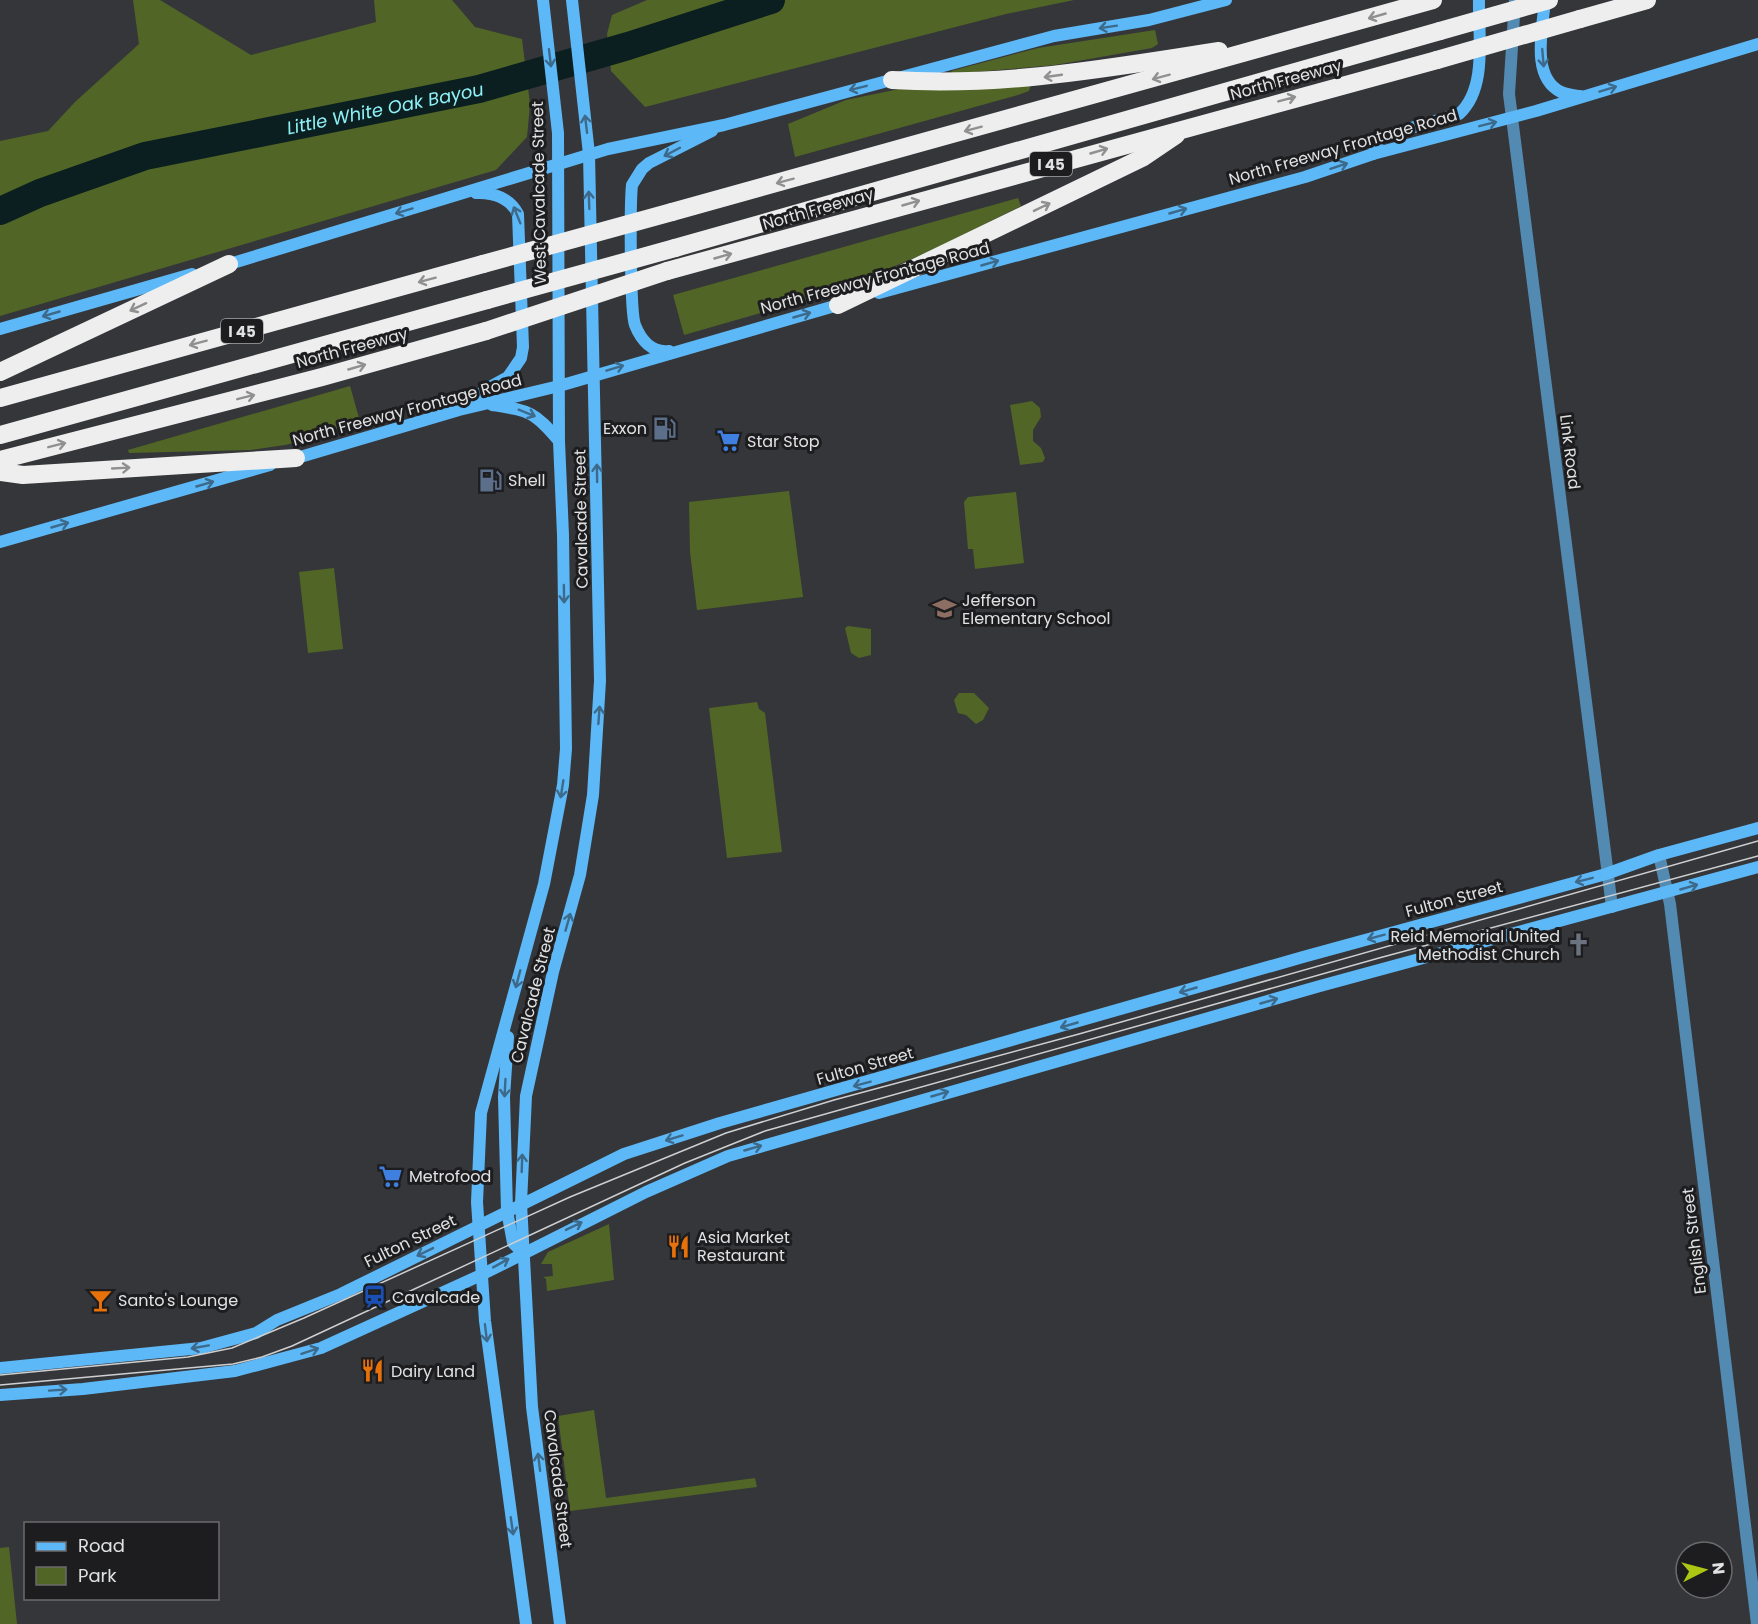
<svg xmlns="http://www.w3.org/2000/svg" width="1758" height="1624" viewBox="0 0 1758 1624" font-family="Poppins,sans-serif">
	<rect width="100%" height="100%" fill="#353639"/>
	<g fill="#516626">
		<path d="M133,0H160L251,55L376,22L374,0H452L475,27L522,39L530,104L527,137L496,170L0,316V141L48,131L75,102L139,44Z"/>
		<path d="M647,0H1074L1006,14L645,107L611,71L607,34L612,15Z"/>
		<path d="M1155,30L1158,44L1152,48L1055,65L953,74L951,71L1038,48Z"/>
		<path d="M1031,84L1029,91L1018,95L795,157L788,124L846,100L904,88Z"/>
		<path d="M1018,198L1021,206L930,251L837,291L684,335L673,295Z"/>
		<path d="M350,386L359,418L320,437L285,445L251,450L129,453L128,450Z"/>
		<path d="M1032,401L1040,408L1041,417L1033,430V441L1041,448L1045,458L1043,462L1020,465L1010,405Z"/>
		<path d="M789,491L803,597L697,610L690,552L689,502Z"/>
		<path d="M1016,492L1024,563L975,569L973,549H968L964,502L968,497Z"/>
		<path d="M334,568L343,649L308,653L299,572Z"/>
		<path d="M848,626L871,629V655L859,658L851,653L845,628Z"/>
		<path d="M959,693H974L989,708L983,720L976,724L966,715L958,713L954,700Z"/>
		<path d="M757,702L759,709L765,713L782,852L727,858L709,708Z"/>
		<path d="M609,1224L614,1280L547,1291L546,1279L543,1277L553,1276L552,1264H541L548,1252Z"/>
		<path d="M594,1410L606,1498L755,1478L757,1487L570,1511L558,1416Z"/>
		<path d="M9,1547L17,1624H0V1548Z"/>
	</g>
	<g fill="none" stroke-linecap="round" stroke-linejoin="round">
		<path stroke="#0b1e20" stroke-width="28" id="s1" d="M0,211L40,193L145,156L479,89L628,46L771,0"/>
		<g stroke="#538ab1" stroke-width="12">
			<path d="M1515,0L1509,94L1612,907"/>
			<path d="M1659,855L1670,904L1757,1624"/>
		</g>
		<g stroke="#5db8f7" stroke-width="12">
			<path d="M1545,0C1543,27 1530,77 1561,92C1567,95 1574,95 1580,96"/>
			<path d="M1373,154L1380,137L1459,114C1488,88 1478,35 1479,0"/>
			<path d="M223,266L608,149L724,125L1054,36L1149,20L1226,0"/>
			<path d="M879,293L1305,177L1373,154L1536,111L1758,44"/>
			<path d="M0,329L192,274"/>
			<path d="M669,351C652,353 641,340 635,325C630,311 630,204 632,185L642,169L649,163L712,131"/>
			<path d="M492,405C530,411 534,411 559,441"/>
			<path d="M463,407L488,388L508,377L521,358L523,347L518,214C510,198 493,192 476,193"/>
			<path d="M290,460L459,410L559,386L845,303"/>
			<path d="M0,542L270,465"/>
			<path d="M508,1037L504,1097L507,1211L513,1243L522,1252"/>
			<path d="M0,1368L201,1348L256,1333L277,1320L341,1294L624,1154L720,1123L1303,957L1606,874L1659,855L1758,828"/>
			<path d="M0,1395L83,1389L235,1371L321,1348L481,1275L646,1192L728,1156L1320,986L1758,867"/>
			<path d="M526,1624L485,1321L477,1202L481,1113L544,884L563,785L566,749L563,535L559,441L558,133L543,0"/>
			<path d="M560,1624L532,1407L521,1203L526,1096L553,972L580,875L593,795L600,681L589,154L572,0"/>
		</g>
		<g stroke="#eee" stroke-width="18">
			<path d="M1580,19L1647,0"/>
			<path d="M892,80C1005,87 1108,68 1219,51"/>
			<path d="M672,212L1433,0"/>
			<path d="M675,248L1440,31"/>
			<path d="M667,271L1437,60"/>
			<path d="M838,305L1142,158L1176,135"/>
			<path d="M0,372L229,264"/>
			<path d="M0,398L483,264"/>
			<path d="M0,435L487,300"/>
			<path d="M0,460L322,377L486,331"/>
			<path d="M0,472L23,475L296,458"/>
		</g>
		<g stroke="#cecfd1" stroke-width="1.5">
			<path d="M0,1375L188,1357L232,1348L304,1318L570,1197L726,1133L834,1100L1079,1034L1758,841"/>
			<path d="M0,1385L233,1364L262,1357L292,1346L685,1163L765,1131L1379,958L1758,856"/>
		</g>
		<g stroke="#eee" stroke-width="18">
			<path d="M1440,31L1549,0"/>
			<path d="M1437,60L1580,19"/>
			<path d="M483,264L672,212"/>
			<path d="M487,300L675,248"/>
			<path d="M486,331L667,271"/>
		</g>
	</g>
	<defs><path id="oneway-shaft" d="M-6 0H5M1.5-3L5.5 0L1.5 3" fill="none" stroke-width="1.6" stroke-linecap="round" stroke-linejoin="round" transform="scale(1.5)"/></defs>
	<g stroke="#909091">
		<use href="#oneway-shaft" transform="translate(1377 16) rotate(164)"/>
		<use href="#oneway-shaft" transform="translate(1053 76) rotate(172)"/>
		<use href="#oneway-shaft" transform="translate(1161 77) rotate(165)"/>
		<use href="#oneway-shaft" transform="translate(1287 99) rotate(-15)"/>
		<use href="#oneway-shaft" transform="translate(973 129) rotate(165)"/>
		<use href="#oneway-shaft" transform="translate(1099 151) rotate(-16)"/>
		<use href="#oneway-shaft" transform="translate(785 181) rotate(165)"/>
		<use href="#oneway-shaft" transform="translate(911 203) rotate(-16)"/>
		<use href="#oneway-shaft" transform="translate(1042 207) rotate(-26)"/>
		<use href="#oneway-shaft" transform="translate(723 256) rotate(-16)"/>
		<use href="#oneway-shaft" transform="translate(427 280) rotate(165)"/>
		<use href="#oneway-shaft" transform="translate(138 307) rotate(155)"/>
		<use href="#oneway-shaft" transform="translate(198 343) rotate(165)"/>
		<use href="#oneway-shaft" transform="translate(357 367) rotate(-16)"/>
		<use href="#oneway-shaft" transform="translate(246 397) rotate(-14)"/>
		<use href="#oneway-shaft" transform="translate(57 445) rotate(-14)"/>
		<use href="#oneway-shaft" transform="translate(121 468) rotate(-3)"/>
	</g>
	<g stroke="#3d6a8b">
		<use href="#oneway-shaft" transform="translate(1108 27) rotate(171)"/>
		<use href="#oneway-shaft" transform="translate(550 58) rotate(83)"/>
		<use href="#oneway-shaft" transform="translate(1543 58) rotate(85)"/>
		<use href="#oneway-shaft" transform="translate(858 88) rotate(166)"/>
		<use href="#oneway-shaft" transform="translate(1608 89) rotate(-17)"/>
		<use href="#oneway-shaft" transform="translate(586 124) rotate(-97)"/>
		<use href="#oneway-shaft" transform="translate(1488 124) rotate(-14)"/>
		<use href="#oneway-shaft" transform="translate(672 152) rotate(152)"/>
		<use href="#oneway-shaft" transform="translate(1339 166) rotate(-18)"/>
		<use href="#oneway-shaft" transform="translate(589 200) rotate(-92)"/>
		<use href="#oneway-shaft" transform="translate(404 211) rotate(163)"/>
		<use href="#oneway-shaft" transform="translate(1178 211) rotate(-16)"/>
		<use href="#oneway-shaft" transform="translate(517 215) rotate(-112)"/>
		<use href="#oneway-shaft" transform="translate(990 263) rotate(-16)"/>
		<use href="#oneway-shaft" transform="translate(51 314) rotate(164)"/>
		<use href="#oneway-shaft" transform="translate(802 315) rotate(-16)"/>
		<use href="#oneway-shaft" transform="translate(615 368) rotate(-17)"/>
		<use href="#oneway-shaft" transform="translate(527 413) rotate(22)"/>
		<use href="#oneway-shaft" transform="translate(597 473) rotate(-91)"/>
		<use href="#oneway-shaft" transform="translate(205 484) rotate(-16)"/>
		<use href="#oneway-shaft" transform="translate(60 525) rotate(-16)"/>
		<use href="#oneway-shaft" transform="translate(564 594) rotate(89)"/>
		<use href="#oneway-shaft" transform="translate(599 715) rotate(-86)"/>
		<use href="#oneway-shaft" transform="translate(562 789) rotate(99)"/>
		<use href="#oneway-shaft" transform="translate(1584 880) rotate(166)"/>
		<use href="#oneway-shaft" transform="translate(1689 887) rotate(-16)"/>
		<use href="#oneway-shaft" transform="translate(568 922) rotate(-74)"/>
		<use href="#oneway-shaft" transform="translate(1376 937) rotate(165)"/>
		<use href="#oneway-shaft" transform="translate(518 979) rotate(105)"/>
		<use href="#oneway-shaft" transform="translate(1188 990) rotate(164)"/>
		<use href="#oneway-shaft" transform="translate(1269 1001) rotate(-16)"/>
		<use href="#oneway-shaft" transform="translate(1069 1025) rotate(164)"/>
		<use href="#oneway-shaft" transform="translate(862 1084) rotate(165)"/>
		<use href="#oneway-shaft" transform="translate(505 1088) rotate(93)"/>
		<use href="#oneway-shaft" transform="translate(940 1094) rotate(-16)"/>
		<use href="#oneway-shaft" transform="translate(674 1138) rotate(163)"/>
		<use href="#oneway-shaft" transform="translate(753 1148) rotate(-16)"/>
		<use href="#oneway-shaft" transform="translate(522 1163) rotate(-88)"/>
		<use href="#oneway-shaft" transform="translate(574 1226) rotate(-26)"/>
		<use href="#oneway-shaft" transform="translate(425 1252) rotate(154)"/>
		<use href="#oneway-shaft" transform="translate(501 1263) rotate(-29)"/>
		<use href="#oneway-shaft" transform="translate(486 1333) rotate(83)"/>
		<use href="#oneway-shaft" transform="translate(200 1347) rotate(170)"/>
		<use href="#oneway-shaft" transform="translate(310 1351) rotate(-18)"/>
		<use href="#oneway-shaft" transform="translate(58 1390) rotate(-4)"/>
		<use href="#oneway-shaft" transform="translate(539 1462) rotate(-97)"/>
		<use href="#oneway-shaft" transform="translate(512 1526) rotate(82)"/>
	</g>
	<defs>
		<symbol id="fuel-bare" viewBox="-9 -9 18 18"><path d="M-5.5-6h7V0h2V4h1.3V-2.5L3-4.5l.8-.8L6-3V5H2.5V1h-1V6h-7ZM-4.2-4.7v3.2H.2V-4.7Z" fill="#5c6f8a" stroke="#1d1d1f" stroke-width="2.5" paint-order="stroke"/></symbol>
		<symbol id="supermarket-bare" viewBox="-9 -9 18 18"><path d="M-6-5.5h2.5l.6 2H6L4.5 2H-2.5L-4.4-4H-6ZM-1.5 3.2a1.3 1.3 0 1 0 .1 0ZM3 3.2a1.3 1.3 0 1 0 .1 0Z" fill="#3f7fe0" stroke="#1d1d1f" stroke-width="2.5" paint-order="stroke"/></symbol>
		<symbol id="school-bare" viewBox="-9 -9 18 18"><path d="M0-5L7-2L0 1L-7-2ZM-4 1L0 2.5L4 1V4Q0 6-4 4Z" fill="#8d6e63" stroke="#1d1d1f" stroke-width="2.5" paint-order="stroke"/></symbol>
		<symbol id="church-bare" viewBox="-9 -9 18 18"><path d="M-1.2-6h2.4v3.5h3.3v2.4h-3.3V6h-2.4V-.1h-3.3v-2.4h3.3Z" fill="#6b7280" stroke="#1d1d1f" stroke-width="2.5" paint-order="stroke"/></symbol>
		<symbol id="restaurant-bare" viewBox="-9 -9 18 18"><path d="M-5-6h1v4h1v-4h1v4h1v-4h1v5L-1.5 .5V6h-2V.5L-5-1ZM5-6V6H3V1.5H1.5Q1.5-4 5-6Z" fill="#e8710a" stroke="#1d1d1f" stroke-width="2.5" paint-order="stroke"/></symbol>
		<symbol id="station-bare" viewBox="-9 -9 18 18"><path d="M-3-6H3Q5-6 5-4V2Q5 4 3 4L4.5 6H3L1.5 4h-3L-3 6H-4.5L-3 4Q-5 4-5 2V-4Q-5-6-3-6ZM-3.5-4v3h7v-3ZM-3.5 1v1.5H-2V1ZM2 1v1.5H3.5V1Z" fill="#1a4fb4" stroke="#1d1d1f" stroke-width="2.5" paint-order="stroke"/></symbol>
		<symbol id="bar-bare" viewBox="-9 -9 18 18"><path d="M-6-5H6L.8 .8V4.5H3.5V6h-7V4.5H-.8V.8Z" fill="#e8710a" stroke="#1d1d1f" stroke-width="2.5" paint-order="stroke"/></symbol>
	</defs>
	<g fill-rule="evenodd">
		<use href="#fuel-bare" x="648" y="412" width="33" height="33"/>
		<use href="#supermarket-bare" x="712" y="424" width="33" height="33"/>
		<use href="#fuel-bare" x="474" y="464" width="33" height="33"/>
		<use href="#school-bare" x="928" y="592" width="33" height="33"/>
		<use href="#church-bare" x="1562" y="928" width="33" height="33"/>
		<use href="#supermarket-bare" x="374" y="1160" width="33" height="33"/>
		<use href="#restaurant-bare" x="662" y="1230" width="33" height="33"/>
		<use href="#station-bare" x="358" y="1280" width="33" height="33"/>
		<use href="#bar-bare" x="84" y="1284" width="33" height="33"/>
		<use href="#restaurant-bare" x="356" y="1354" width="33" height="33"/>
	</g>
	<g text-anchor="middle" dominant-baseline="central" stroke-width="6" stroke-linejoin="round" paint-order="stroke">
		<g fill="#1d1d1f" stroke="#a6a6a8" stroke-width="1.5">
			<rect x="1030" y="152" width="42" height="24" rx="4.5"/>
			<rect x="221" y="319" width="42" height="24" rx="4.5"/>
		</g>
		<g font-size="15" font-weight="bold" fill="#e0e1e3">
			<text x="1051" y="164">I 45</text>
			<text x="242" y="331">I 45</text>
		</g>
		<g font-size="16" fill="#e0e1e3" stroke="#1d1d1f">
			<text transform="translate(1286 80) rotate(-15)">North Freeway</text>
			<text transform="translate(1343 147) rotate(-16)">North Freeway Frontage Road</text>
			<text transform="translate(539 193) rotate(-91)">West Cavalcade Street</text>
			<text transform="translate(818 209) rotate(-16)">North Freeway</text>
			<text transform="translate(875 278) rotate(-15)">North Freeway Frontage Road</text>
			<text transform="translate(352 348) rotate(-15)">North Freeway</text>
			<text transform="translate(407 410) rotate(-15)">North Freeway Frontage Road</text>
			<text transform="translate(1570 452) rotate(83)">Link Road</text>
			<text transform="translate(581 519) rotate(-91)">Cavalcade Street</text>
			<text transform="translate(1454 899) rotate(-15)">Fulton Street</text>
			<text transform="translate(533 995) rotate(-76)">Cavalcade Street</text>
			<text transform="translate(865 1066) rotate(-16)">Fulton Street</text>
			<text transform="translate(410 1241) rotate(-26)">Fulton Street</text>
			<text transform="translate(1694 1241) rotate(-97)">English Street</text>
			<text transform="translate(558 1479) rotate(83)">Cavalcade Street</text>
		</g>
		<g font-size="16" fill="#e0e1e3" stroke="#1d1d1f" text-anchor="start">
			<text x="647" y="428" text-anchor="end">Exxon</text>
			<text x="747" y="441">Star Stop</text>
			<text x="508" y="480">Shell</text>
			<text x="962" y="600">Jefferson<tspan x="962" dy="18">Elementary School</tspan></text>
			<text x="1560" y="936" text-anchor="end">Reid Memorial United<tspan x="1560" dy="18">Methodist Church</tspan></text>
			<text x="409" y="1176">Metrofood</text>
			<text x="697" y="1237">Asia Market<tspan x="697" dy="18">Restaurant</tspan></text>
			<text x="392" y="1297">Cavalcade</text>
			<text x="118" y="1300">Santo's Lounge</text>
			<text x="391" y="1371">Dairy Land</text>
		</g>
		<g font-size="18" font-style="italic" fill="#8ef1f8" stroke="#1d1d1f">
			<text stroke="none"><textPath href="#s1" startOffset="400">Little White Oak Bayou</textPath></text>
		</g>
	</g>
	<rect x="24" y="1522" width="195" height="78" fill="#1d1d1f" stroke="#6b6b6d" stroke-width="1.5"/>
	<rect x="36" y="1542" width="30" height="9" fill="#5db8f7" stroke="#6b6b6d" stroke-width="1.5"/>
	<text x="78" y="1552" font-size="18" fill="#e0e1e3">Road</text>
	<rect x="36" y="1567" width="30" height="18" fill="#516626" stroke="#6b6b6d" stroke-width="1.5"/>
	<text x="78" y="1582" font-size="18" fill="#e0e1e3">Park</text>
	<g transform="translate(1704 1570) rotate(84)"><circle r="28" fill="#1d1d1f" stroke="#6b6b6d" stroke-width="1.5"/>
	<path d="M0-4.5L10 22L0 15L-10 22Z" fill="#acc613"/>
	<text y="-9" font-size="16" font-weight="bold" text-anchor="middle" fill="#e0e1e3">N</text>
	</g>
</svg>
